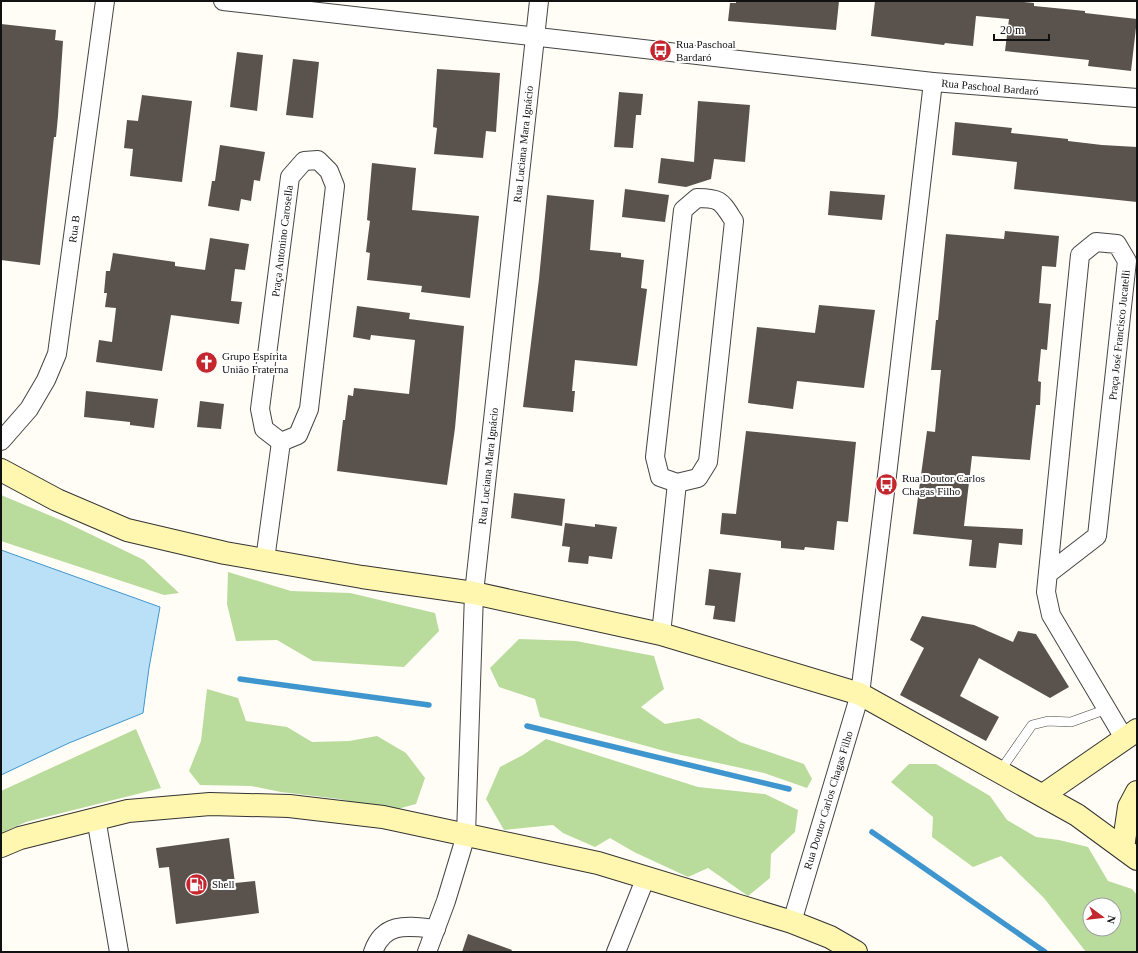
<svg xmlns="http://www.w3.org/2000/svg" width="1138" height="953" viewBox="0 0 1138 953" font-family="Georgia,serif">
	<rect width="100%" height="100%" fill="#fffdf5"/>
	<g fill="#b9dc9c" fill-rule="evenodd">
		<path d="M1,495L63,521L144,560L179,593L164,595L1,541Z"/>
		<path d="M228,572L291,591L350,593L435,613L439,631L404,667L313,661L277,640L236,641L227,604Z"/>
		<path d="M519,639L576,641L654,656L664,689L641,707L665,724L699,718L740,742L804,764L812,779L807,788L764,773L672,753L540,717L535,699L499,687L490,668Z"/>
		<path d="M207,689L238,698L246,721L287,727L312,742L349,741L377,736L406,753L425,778L416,804L390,811L339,799L281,792L251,786L200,785L189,771L201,741Z"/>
		<path d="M136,729L161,788L26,822L1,833V791Z"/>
		<path d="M546,739L698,787L765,794L798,810L795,832L771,854L770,878L748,896L708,868L688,877L634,852L610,838L595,847L563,833L553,825L504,830L486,799L500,767L523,755Z"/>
		<path d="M909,764H936L990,796L1007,820L1036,837L1059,840L1088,847L1108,881L1132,889L1137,895V952H1086L1044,898L1001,856L973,867L932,837L933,817L891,782ZM1090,905H1114V929H1090Z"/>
	</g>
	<path fill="#b9e0f7" stroke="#3f96cf" d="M1,550L160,607L149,668L143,713L69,743L1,775Z"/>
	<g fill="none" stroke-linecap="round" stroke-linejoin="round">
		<g stroke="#3f96cf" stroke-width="5.5">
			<path d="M240,679L429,705"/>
			<path d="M527,726L789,789"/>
			<path d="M872,832L1045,952"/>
		</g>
	</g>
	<g fill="#5a524d">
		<path d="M736,1H839L836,30L728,21L730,3H736Z"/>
		<path d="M875,1H1013L1034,3V6L1085,11V13L1137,19L1131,71L1088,66L1089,60L1005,51L1009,19L976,16L973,46L945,43L944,45L871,36Z"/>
		<path d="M1,24L56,30L55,40L63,41L58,116L56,137H54L40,265L1,260Z"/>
		<path d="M237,52L263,55L257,111L230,107Z"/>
		<path d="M293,59L319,62L313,118L286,115Z"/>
		<path d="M437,69L500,73L496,132L486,131L483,158L434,154L437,128L433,127Z"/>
		<path d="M619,92L643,94L641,115H636L633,148L614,147Z"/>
		<path d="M142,95L192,101L182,182L130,176L133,149L124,148L127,120L138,121Z"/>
		<path d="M698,101L750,105L745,162L714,159L711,179L686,187L658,183L661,158L694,162Z"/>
		<path d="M955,122L1012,128L1011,133L1068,139V141L1102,145L1137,147V202L1014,189L1017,162L952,155Z"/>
		<path d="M220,145L265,152L260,181L254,180L251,201L241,199L239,211L208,206L212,181H215Z"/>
		<path d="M372,163L416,168L412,210L479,216L470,298L421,292L422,286L367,280L370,253L366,252L370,221L367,220Z"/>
		<path d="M625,189L669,195L665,222L622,217Z"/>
		<path d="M830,191L885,195L882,220L828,215Z"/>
		<path d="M547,195L594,200L590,250L621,253V257L644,260L641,288L647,289L637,366L575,360L572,391H575L573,412L523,407L539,279Z"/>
		<path d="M1005,231L1059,236L1056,267L1042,266L1039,303L1051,304L1047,350L1041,349L1038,381L1041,382L1040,405H1036L1030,460L972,456L964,526L1023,529L1022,545L999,543L996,568L969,566L972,540L913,534L927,431L935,432L941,370H931L936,320H938L946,234L1004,239Z"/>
		<path d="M210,238L249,244L245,270L235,269L231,301L242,302L239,324L171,315L162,371L96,362L99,340L112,342L116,308L105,307L107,293H104L106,271H110L113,253L175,262V266L205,270Z"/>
		<path d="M819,305L875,310L864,388L797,381L793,409L748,403L757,327L815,333Z"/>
		<path d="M357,306L410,313L409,319L464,326L455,428L447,485L337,471L343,420H345L348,395L353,396L354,388L409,394L415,340L371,335L370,340L353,337Z"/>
		<path d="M86,391L158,399L154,428L130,425V422L84,417Z"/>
		<path d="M200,401L224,404L221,429L197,427Z"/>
		<path d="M746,431L856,442L848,522L837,521L834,550L805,547L804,550L781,548V541L720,534L722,513L736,514Z"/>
		<path d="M514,493L565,499L562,526L511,518Z"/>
		<path d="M565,523L595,527V524L617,527L612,559L589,556L588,564L568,562L570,547L562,546Z"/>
		<path d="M709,569L741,573L735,622L713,619L715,606L705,605Z"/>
		<path d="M922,616L974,625L1013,642L1018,631L1036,634L1069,687L1050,698L979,658L960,696L999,717L986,741L900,695L924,648L910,640Z"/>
		<path d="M229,838L235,883L255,881L259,913L176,924L169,867L159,868L156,848Z"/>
		<path d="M468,934L512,950L511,952H462Z"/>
	</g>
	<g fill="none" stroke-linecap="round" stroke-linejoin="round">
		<defs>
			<path id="service" d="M1000,771L1032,725L1048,721L1071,722L1107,709"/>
			<g id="minor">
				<path d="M223,1L933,82L1137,98"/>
				<path d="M318,160L329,171L335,186L309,409L298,435L281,442L264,429L260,409L290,177L304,161Z"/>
				<path d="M697,198C721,198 721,201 734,221L708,462L698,478L677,483L660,477L655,457L683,210Z"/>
				<path d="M1,441L29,409L46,380L57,354L105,1"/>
				<path d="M265,560L281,442"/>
				<path d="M1049,573L1097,536L1127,261L1117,244L1096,242L1080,255L1046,592L1051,615L1124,738"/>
				<path d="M661,634L677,483"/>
				<path d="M96,818L119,952"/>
				<path d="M792,922L860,694L886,484L933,82"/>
				<path d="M373,952C384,921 408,926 436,929"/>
				<path d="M427,952L446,901L466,835L474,593L539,1"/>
				<path d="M616,952L646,877"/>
			</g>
			<g id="secondary">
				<path d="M1,470L57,500L127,530L225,553L362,577L474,593L661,634L860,694L1077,815L1137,859"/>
				<path d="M1043,795L1137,730"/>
				<path d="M1,846L20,838L128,811L210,804L289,806L383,817L598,863L792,922L830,937L856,952"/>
				<path d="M1123,848L1129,807L1137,792"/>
			</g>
		</defs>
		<use href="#service" stroke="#444" stroke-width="10"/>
		<use href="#minor" stroke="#444" stroke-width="20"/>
		<use href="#secondary" stroke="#333" stroke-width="24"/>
		<use href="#service" stroke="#fff" stroke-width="9"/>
		<use href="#minor" stroke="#fff" stroke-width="18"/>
		<use href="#secondary" stroke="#fff6b0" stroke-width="22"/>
	</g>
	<defs>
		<symbol id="bus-disc" viewBox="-11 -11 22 22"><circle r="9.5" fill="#c4262e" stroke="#fff"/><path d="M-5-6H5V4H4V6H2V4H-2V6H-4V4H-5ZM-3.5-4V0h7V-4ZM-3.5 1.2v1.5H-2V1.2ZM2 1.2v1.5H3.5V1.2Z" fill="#fff"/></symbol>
		<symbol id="church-disc" viewBox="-11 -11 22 22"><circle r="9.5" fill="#c4262e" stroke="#fff"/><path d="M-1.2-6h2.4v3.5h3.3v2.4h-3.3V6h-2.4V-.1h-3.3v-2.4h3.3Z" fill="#fff"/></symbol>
		<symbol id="fuel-disc" viewBox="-11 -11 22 22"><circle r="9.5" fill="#c4262e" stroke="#fff"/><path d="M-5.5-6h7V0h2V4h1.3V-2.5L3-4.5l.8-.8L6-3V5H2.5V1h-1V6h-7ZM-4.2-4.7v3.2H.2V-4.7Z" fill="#fff"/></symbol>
	</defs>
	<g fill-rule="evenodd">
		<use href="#bus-disc" x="648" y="38" width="25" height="25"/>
		<use href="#church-disc" x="194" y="350" width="25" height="25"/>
		<use href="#bus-disc" x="874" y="472" width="25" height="25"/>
		<use href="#fuel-disc" x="184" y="872" width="25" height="25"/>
	</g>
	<g text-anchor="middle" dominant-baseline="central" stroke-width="4" stroke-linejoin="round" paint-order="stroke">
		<g font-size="11" fill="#111" stroke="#fff" text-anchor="start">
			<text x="676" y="44">Rua Paschoal<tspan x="676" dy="13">Bardaró</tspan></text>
			<text x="222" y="356">Grupo Espírita<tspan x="222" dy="13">União Fraterna</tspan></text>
			<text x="902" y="478">Rua Doutor Carlos<tspan x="902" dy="13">Chagas Filho</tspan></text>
			<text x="212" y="884">Shell</text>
		</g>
		<g font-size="11" fill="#111" stroke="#fff">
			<text transform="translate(990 87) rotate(5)">Rua Paschoal Bardaró</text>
			<text transform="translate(523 144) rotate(-84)">Rua Luciana Mara Ignácio</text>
			<text transform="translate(74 229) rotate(-82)">Rua B</text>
			<text transform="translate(282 241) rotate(-83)">Praça Antonino Carosella</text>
			<text transform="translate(1119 335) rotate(-84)">Praça José Francisco Jucatelli</text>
			<text transform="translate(488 466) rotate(-84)">Rua Luciana Mara Ignácio</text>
			<text transform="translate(828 800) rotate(-73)">Rua Doutor Carlos Chagas Filho</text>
		</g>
	</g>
	<rect width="1138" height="953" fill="none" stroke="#111111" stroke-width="4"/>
	<g transform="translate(1102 917) rotate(105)"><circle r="19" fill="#ffffff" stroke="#a0a0a0"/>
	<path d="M0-3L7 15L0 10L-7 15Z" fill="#c4262e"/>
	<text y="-6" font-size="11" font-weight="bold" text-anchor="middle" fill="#111111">N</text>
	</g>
	<path d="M994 34v6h55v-6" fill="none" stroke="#111111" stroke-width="2"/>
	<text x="1000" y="34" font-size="12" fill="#111111" stroke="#ffffff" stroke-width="3" paint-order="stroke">20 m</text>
</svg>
